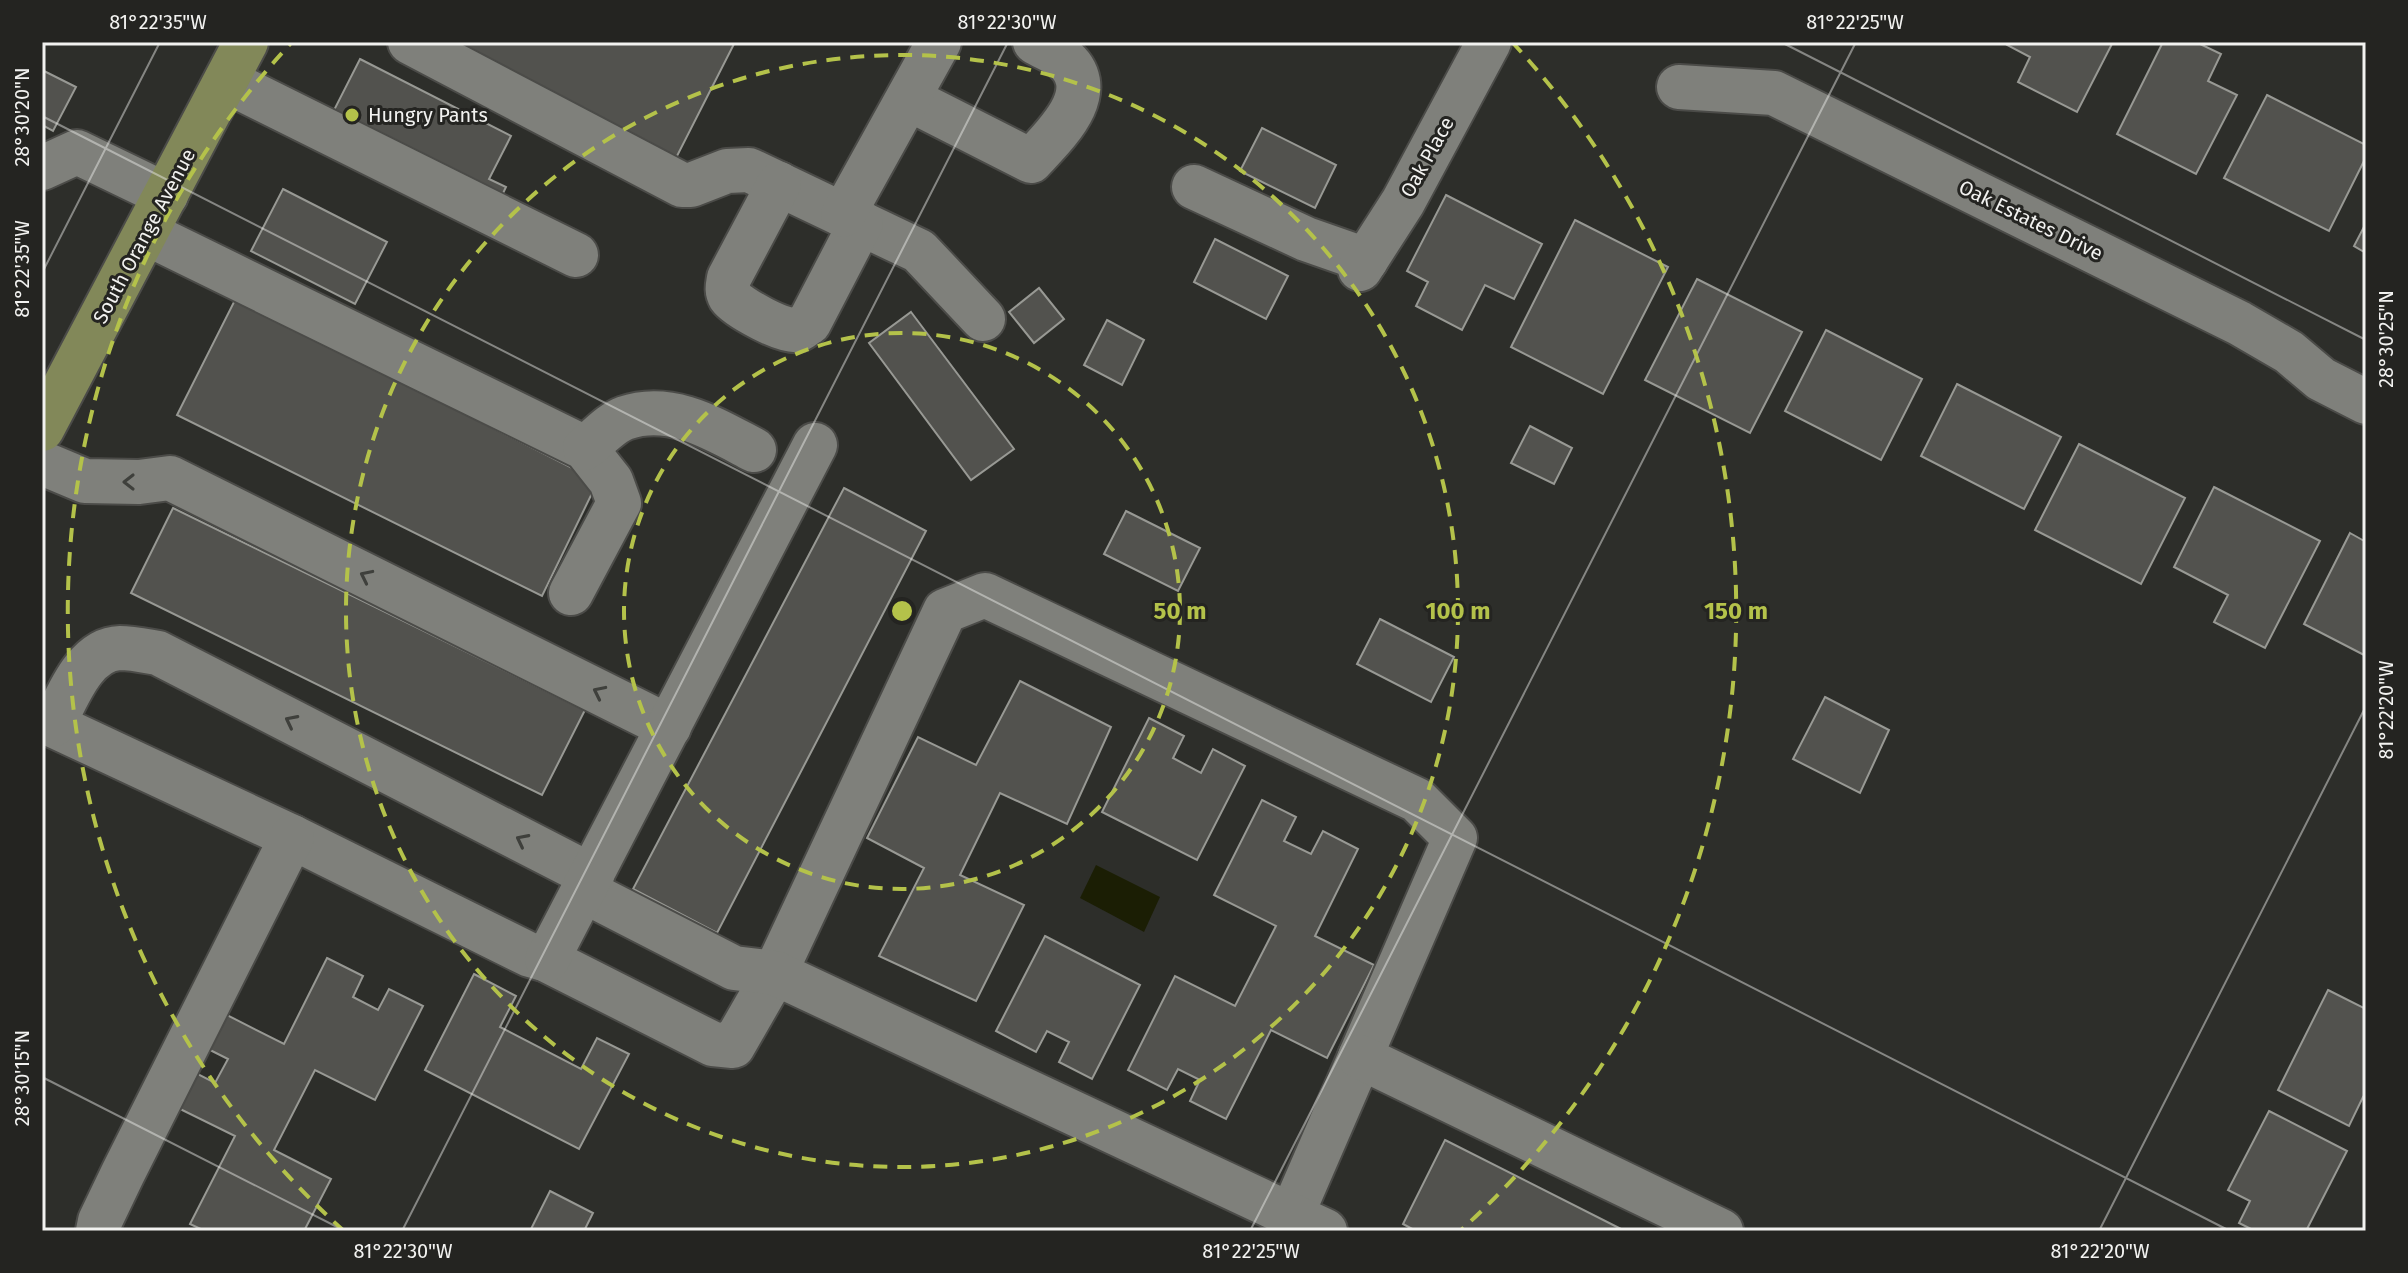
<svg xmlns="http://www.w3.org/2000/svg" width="2408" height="1273" viewBox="0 0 2408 1273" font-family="'Fira Sans',sans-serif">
	<rect width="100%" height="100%" fill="#2d2e2a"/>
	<path fill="#1b1e04" d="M1096,865L1160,897L1144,932L1080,898Z"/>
	<g fill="#52524e" stroke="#989994" stroke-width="2">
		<path d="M456,42H735L675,160Z"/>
		<path d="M2009,42H2113L2077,112L2018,82L2030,57L2007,45Z"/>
		<path d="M2163,42H2196L2221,54L2208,81L2237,95L2196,174L2117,134Z"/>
		<path d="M360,59L511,136L489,179L506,187L498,204L330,118Z"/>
		<path d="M42,70L76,87L53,131L42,125Z"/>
		<path d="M2267,95L2366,145V157L2329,231L2224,178Z"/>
		<path d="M1262,128L1336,165L1315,208L1240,171Z"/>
		<path d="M283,189L387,242L355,304L251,251Z"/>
		<path d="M1446,195L1542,244L1514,299L1485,285L1462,330L1416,306L1428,282L1407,271Z"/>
		<path d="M1575,220L1668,267L1603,394L1511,347Z"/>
		<path d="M2366,223V253L2354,246Z"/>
		<path d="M1215,239L1288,276L1266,319L1194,282Z"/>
		<path d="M1697,279L1802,332L1750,433L1645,380Z"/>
		<path d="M1039,288L1064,319L1034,343L1009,312Z"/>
		<path d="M236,298L598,481L542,596L177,415Z"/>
		<path d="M911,312L1014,449L971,480L869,343Z"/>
		<path d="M1107,320L1144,340L1122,385L1084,365Z"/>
		<path d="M1826,330L1922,379L1881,460L1785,411Z"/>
		<path d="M1957,384L2061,437L2024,509L1921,456Z"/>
		<path d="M1530,426L1572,448L1554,484L1511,463Z"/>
		<path d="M2079,444L2185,498L2141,584L2035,530Z"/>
		<path d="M2214,487L2320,541L2265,648L2214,622L2228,595L2174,567Z"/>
		<path d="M844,488L926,531L717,933L633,889Z"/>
		<path d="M173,508L585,710L542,795L131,593Z"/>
		<path d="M1126,511L1200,548L1178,591L1104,554Z"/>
		<path d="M2350,533L2366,542V656L2304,624Z"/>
		<path d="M1380,619L1454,657L1431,702L1357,664Z"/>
		<path d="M1020,681L1111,727L1067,824L1000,793L960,875L1024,905L976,1001L879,956L924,868L867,838L918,737L976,765Z"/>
		<path d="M1825,697L1889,730L1860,793L1793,759Z"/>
		<path d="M1149,718L1184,736L1173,758L1201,773L1213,749L1245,766L1197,860L1102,812Z"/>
		<path d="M1262,800L1296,817L1284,841L1311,854L1323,831L1358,849L1315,936L1374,965L1327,1058L1271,1030L1226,1119L1190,1101L1200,1080L1178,1069L1167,1090L1128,1070L1175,976L1235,1006L1276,926L1214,895Z"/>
		<path d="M1045,936L1140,985L1092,1079L1059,1062L1069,1042L1047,1031L1036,1052L996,1031Z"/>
		<path d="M327,958L363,976L353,997L378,1010L389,989L423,1006L375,1100L315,1070L274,1150L331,1179L304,1231H205L190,1224L235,1136L174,1106L192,1071L215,1083L228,1059L206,1048L223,1013L284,1044Z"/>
		<path d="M474,974L516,996L500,1027L581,1069L597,1038L629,1054L579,1149L425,1070Z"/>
		<path d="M2328,990L2366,1009V1099L2363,1097L2349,1126L2278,1090Z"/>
		<path d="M2269,1111L2347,1151L2306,1231H2255L2239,1223L2250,1201L2228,1190Z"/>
		<path d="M1445,1140L1625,1231H1416L1403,1224Z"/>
		<path d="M550,1191L593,1213L584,1231H530Z"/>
	</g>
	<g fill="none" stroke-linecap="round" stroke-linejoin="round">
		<defs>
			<g id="minor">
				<path d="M410,42L682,185H691L727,171L749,170L919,251L983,319"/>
				<path d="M226,81L576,255"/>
				<path d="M1679,87L1774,93L2239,323L2289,352L2321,379L2366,402"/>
				<path d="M909,99L1031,161C1055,135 1104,90 1062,57C1054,51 1043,47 1035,42"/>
				<path d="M42,168L77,152L166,195"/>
				<path d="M779,184L729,278C728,285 726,290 730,297C737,307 786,334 798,330C799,330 808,323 809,323L861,223"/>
				<path d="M1194,187L1306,239L1366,260"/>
				<path d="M843,215L939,42"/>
				<path d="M146,233L585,448L611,481L619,503L571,593"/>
				<path d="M1360,269L1403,202L1489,42"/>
				<path d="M585,448C597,439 611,423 625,418C671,402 714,429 754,450"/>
				<path d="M42,463L85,481L139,482L170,478L669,727"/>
				<path d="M42,720L292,837L530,955L547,960L713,1044L733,1046L775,973L945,611L985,595L1417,800L1455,838L1292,1214"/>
				<path d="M53,725C67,698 84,649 120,648C132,648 146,651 158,653L592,876"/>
				<path d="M584,891L734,968L775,973L1325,1231"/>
				<path d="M547,960L815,445"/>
				<path d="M1360,1057L1721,1231"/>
				<path d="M98,1231L100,1221L123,1173L292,837"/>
			</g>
			<path id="major" d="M42,429L246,42"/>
		</defs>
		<use href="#minor" stroke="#4b4b48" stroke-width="48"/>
		<use href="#major" stroke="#4b4b48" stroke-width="48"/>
		<use href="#minor" stroke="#7f807b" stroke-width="44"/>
		<use href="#major" stroke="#828859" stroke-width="44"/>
	</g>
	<defs><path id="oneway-chevron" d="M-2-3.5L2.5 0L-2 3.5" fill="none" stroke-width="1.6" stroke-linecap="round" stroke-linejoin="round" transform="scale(2)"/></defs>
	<g stroke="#3f403c">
		<use href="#oneway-chevron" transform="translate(129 482) rotate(180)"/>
		<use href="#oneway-chevron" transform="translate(366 576) rotate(-154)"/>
		<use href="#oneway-chevron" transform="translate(599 692) rotate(-154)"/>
		<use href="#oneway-chevron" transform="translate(291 721) rotate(-153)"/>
		<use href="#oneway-chevron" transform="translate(522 840) rotate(-153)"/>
	</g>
	<path fill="none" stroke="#f2f2f0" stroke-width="2" stroke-opacity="0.45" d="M1781,42L2366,340M42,116L2230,1231M42,273L160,42M42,1077L345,1231M402,1231L1008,42M1250,1231L1856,42M2099,1231L2366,706"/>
	<g fill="none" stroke="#b4c24a" stroke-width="4" stroke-dasharray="14 10">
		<circle cx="902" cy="611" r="278"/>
		<circle cx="902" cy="611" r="556"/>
		<path d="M344 1231A834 834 0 0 1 292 42M1512 42A834 834 0 0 1 1460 1231"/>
	</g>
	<circle fill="#b4c24a" stroke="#242421" stroke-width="3" cx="352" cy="115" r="8"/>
	<g text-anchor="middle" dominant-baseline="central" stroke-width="6" stroke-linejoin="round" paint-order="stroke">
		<g font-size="20" fill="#f2f2f0" stroke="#242421" text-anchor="start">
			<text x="368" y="115">Hungry Pants</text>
		</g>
		<g font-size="20" fill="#f2f2f0" stroke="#242421">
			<text transform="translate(1427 157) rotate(-61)">Oak Place</text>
			<text transform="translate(2031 220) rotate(26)">Oak Estates Drive</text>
			<text transform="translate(144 236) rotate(-62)">South Orange Avenue</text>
		</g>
	</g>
	<circle cx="902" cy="611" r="12" fill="#b4c24a" stroke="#242421" stroke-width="4"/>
	<g font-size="24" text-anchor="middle" font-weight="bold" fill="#b4c24a" stroke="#242421" stroke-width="6" stroke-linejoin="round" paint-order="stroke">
		<text x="1180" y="619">50 m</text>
		<text x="1458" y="619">100 m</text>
		<text x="1736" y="619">150 m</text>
	</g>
	<rect width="2408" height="1273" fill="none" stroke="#242421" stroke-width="88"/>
	<rect x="44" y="44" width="2320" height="1185" fill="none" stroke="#f2f2f0" stroke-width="3"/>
	<g font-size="20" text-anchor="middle" fill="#f2f2f0">
		<text x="158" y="29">81°22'35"W</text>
		<text x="1007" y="29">81°22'30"W</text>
		<text x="1855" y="29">81°22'25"W</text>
		<text transform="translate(22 117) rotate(-90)" y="7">28°30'20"N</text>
		<text transform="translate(22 269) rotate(-90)" y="7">81°22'35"W</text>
		<text transform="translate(2386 339) rotate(-90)" y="7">28°30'25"N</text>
		<text transform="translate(2386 710) rotate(-90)" y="7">81°22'20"W</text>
		<text transform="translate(22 1078) rotate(-90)" y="7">28°30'15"N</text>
		<text x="403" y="1258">81°22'30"W</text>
		<text x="1251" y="1258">81°22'25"W</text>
		<text x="2100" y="1258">81°22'20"W</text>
	</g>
</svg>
